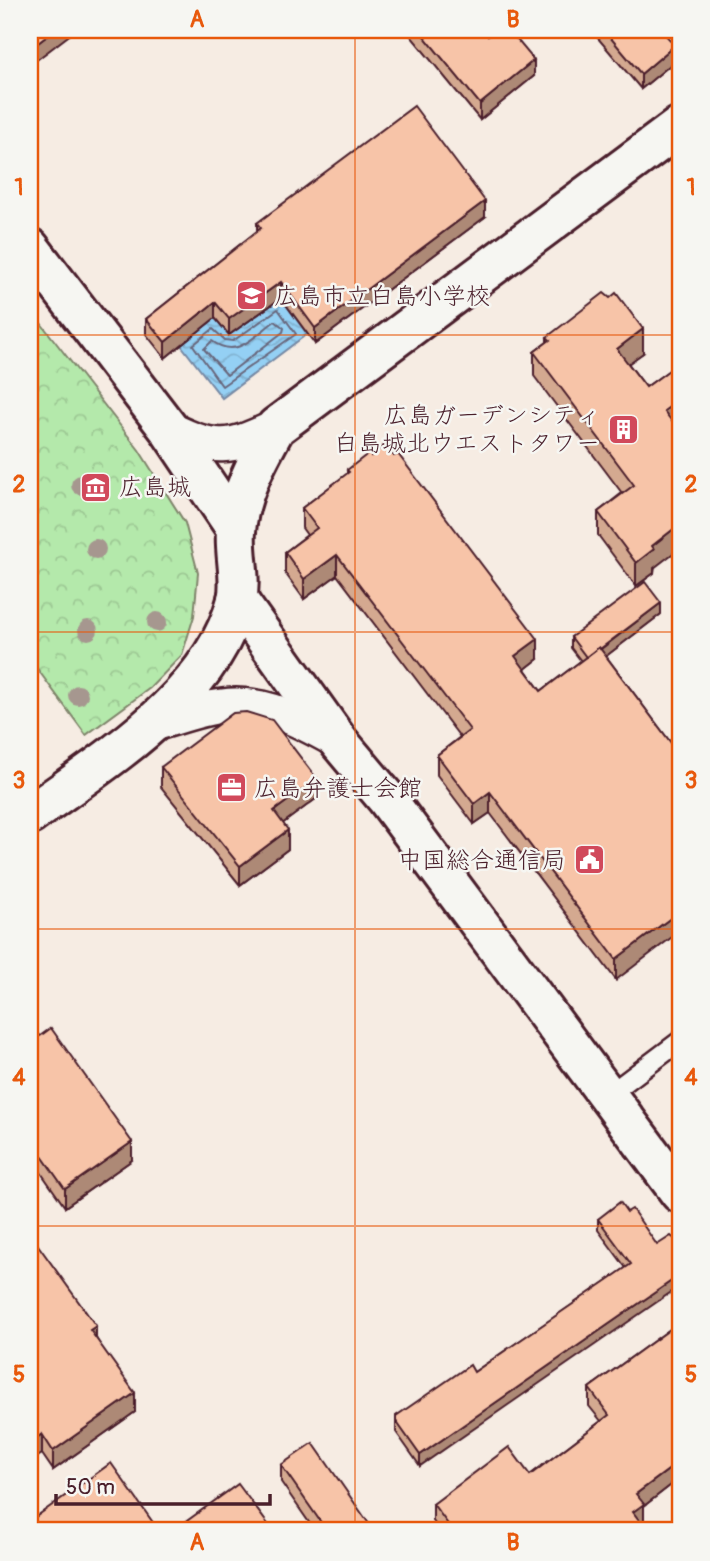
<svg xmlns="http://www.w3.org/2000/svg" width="710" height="1561" viewBox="0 0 710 1561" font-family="Pangolin,'Klee One',sans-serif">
	<defs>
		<pattern id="park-crowns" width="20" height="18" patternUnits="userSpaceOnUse" patternTransform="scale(1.75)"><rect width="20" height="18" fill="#b4e9ab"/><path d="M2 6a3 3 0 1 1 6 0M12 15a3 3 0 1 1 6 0" fill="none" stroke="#9cc793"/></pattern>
		<pattern id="water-waves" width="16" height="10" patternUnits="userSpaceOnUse" patternTransform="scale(1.75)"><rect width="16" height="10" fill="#94d0f4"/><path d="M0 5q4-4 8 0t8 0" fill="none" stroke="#81b2d1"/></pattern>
	</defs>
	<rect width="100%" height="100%" fill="#f6ece3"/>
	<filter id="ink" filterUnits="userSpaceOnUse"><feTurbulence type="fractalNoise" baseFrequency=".0143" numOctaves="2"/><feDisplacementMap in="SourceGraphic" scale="14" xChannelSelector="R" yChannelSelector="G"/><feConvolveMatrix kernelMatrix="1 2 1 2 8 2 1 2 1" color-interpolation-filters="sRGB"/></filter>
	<g filter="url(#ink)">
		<path fill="url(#park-crowns)" stroke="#7f846b" stroke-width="2" d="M30,309L139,450L185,523L198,573L194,616L182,655L150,688L86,735L30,659Z"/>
		<path fill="url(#water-waves)" stroke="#7689a4" stroke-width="2" d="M281,298L307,334L222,398L181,345L215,318L229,335Z"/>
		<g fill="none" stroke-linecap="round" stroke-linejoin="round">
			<g stroke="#68667b" stroke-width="2">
				<path d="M278,309L296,334L222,386L193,345L213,329L225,340L233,341Z"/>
				<path d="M275,321L284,328L283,332L227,375L204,349L212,341C237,360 254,336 275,321Z"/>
			</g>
			<defs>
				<path id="service" d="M607,1096L680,1041"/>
				<g id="minor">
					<path d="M168,428C217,452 228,449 276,427"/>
					<path d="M154,724C176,718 199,709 222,706C265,700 303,722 339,742"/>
				</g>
				<g id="tertiary">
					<path d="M30,248L168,428L236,529"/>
					<path d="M237,599L339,742L386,798L680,1193"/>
					<path d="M30,815C105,760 212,697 237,600C242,579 234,553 236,531C239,494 258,459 276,427L680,126"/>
				</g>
			</defs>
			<use href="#service" stroke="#4a1f2b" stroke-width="23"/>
			<use href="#minor" stroke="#4a1f2b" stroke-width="38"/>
			<use href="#tertiary" stroke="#4a1f2b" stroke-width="44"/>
			<use href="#service" stroke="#f6f6f2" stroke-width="18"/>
			<use href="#minor" stroke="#f6f6f2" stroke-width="33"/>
			<use href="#tertiary" stroke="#f6f6f2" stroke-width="38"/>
		</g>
		<g fill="#a6978f">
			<circle cx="81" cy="485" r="10"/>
			<circle cx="96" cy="549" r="10"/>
			<circle cx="157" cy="622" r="10"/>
			<circle cx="88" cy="630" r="10"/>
			<circle cx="78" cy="695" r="10"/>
		</g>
		<g fill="#d4a990" stroke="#4a1f2b" stroke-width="2">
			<path d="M406,30H484L488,36L534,76L480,120Z"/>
			<path d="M591,30H661L675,61L641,89Z"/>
			<path d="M485,217L315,344L281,298L229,335L215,318L165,358L146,334V319L257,231V223Z"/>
			<path d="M547,337L643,353L628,363L646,387L678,364V357L680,355V422L675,426L654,573L636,586L598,535V512L622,493L534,376V352L547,342Z"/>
			<path d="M347,470L538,659L525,669L541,691L581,661L571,648V637L661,614L606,656L680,755L616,980L490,813L474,824L437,775V755L460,737L337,575L304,599L285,573V552L307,535L302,528V508L347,474Z"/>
			<path d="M161,767L317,798L283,823L288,849L240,885L161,787Z"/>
			<path d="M30,1029L132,1160L65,1207L30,1157Z"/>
			<path d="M627,1212L657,1245L420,1466L396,1432V1416L474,1372L626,1268L598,1230V1219Z"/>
			<path d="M30,1234L96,1338L135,1412L53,1470L42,1454Z"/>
			<path d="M680,1322V1497L671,1485L644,1506V1521L641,1523L647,1531H440L433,1521V1504L530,1475L601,1421L589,1406V1388Z"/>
			<path d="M281,1465L374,1531H315L281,1482Z"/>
		</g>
		<g fill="#ad8976" stroke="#4a1f2b" stroke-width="2">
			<path d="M55,30H76L30,65V49Z"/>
			<path d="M675,45V61L641,89V74Z"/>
			<path d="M534,60V76L480,120V104Z"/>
			<path d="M485,201V217L315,344V328Z"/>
			<path d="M281,282V298L229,335V319Z"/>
			<path d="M215,302V318L165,358V342Z"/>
			<path d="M643,329V353L617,372V349Z"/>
			<path d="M680,399V422L664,435V411Z"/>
			<path d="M680,524V548L654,568V573L636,586V563L652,546Z"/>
			<path d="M337,555V575L304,599V579Z"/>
			<path d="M661,603V614L588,670V659Z"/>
			<path d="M538,639V659L515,677V656Z"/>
			<path d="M31,748V767L30,768V749Z"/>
			<path d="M317,779V798L274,830V811Z"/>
			<path d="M490,792V813L474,824V804Z"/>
			<path d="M288,830V849L240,885V866Z"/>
			<path d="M680,911V931L616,980V959Z"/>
			<path d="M132,1142V1160L65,1207V1189Z"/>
			<path d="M680,1275V1286L420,1466V1455Z"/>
			<path d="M96,1326V1345L90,1330Z"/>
			<path d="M135,1393V1412L53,1470V1451Z"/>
			<path d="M42,1434V1454L30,1462V1443Z"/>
			<path d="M671,1468V1485L644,1506V1521L633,1529V1512L636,1494Z"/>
		</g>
		<g fill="#f7c4a8" stroke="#4a1f2b" stroke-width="2">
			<path d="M30,30H55L30,49Z"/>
			<path d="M419,30H484L488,36L496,30H509L534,60L480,104Z"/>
			<path d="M604,30H661L675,45L641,74Z"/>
			<path d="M414,106L485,201L315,328L281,282L229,319L215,302L165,342L146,319L261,228L257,223Z"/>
			<path d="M604,293L610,298L616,293L643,329L617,349L646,387L680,362V399L664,411L680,432V524L652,546L654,549L636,563L598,512L634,485L534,352L550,340L547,337Z"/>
			<path d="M385,445L394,456L398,454L538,639L515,656L541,691L599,647L680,755V911L616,959L490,792L474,804L437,755L470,730L337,555L304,579L285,552L317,528L302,508L349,472L347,470L369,453L371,456Z"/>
			<path d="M645,582L661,603L600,649L599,647L586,657L571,637Z"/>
			<path d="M246,712L272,720L317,779L274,811L288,830L240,866L161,767L233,713Z"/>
			<path d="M51,1028L132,1142L65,1189L30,1139V1029L40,1036Z"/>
			<path d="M620,1202L627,1212L632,1209L657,1245L671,1236L676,1240L680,1248V1275L420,1455L396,1421V1416L470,1365L474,1372L631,1264L598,1219Z"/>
			<path d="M30,1234L96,1326L90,1330L135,1393L53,1451L42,1434L30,1443Z"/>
			<path d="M680,1322V1480L671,1468L636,1494L644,1504L633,1512L647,1531H453L433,1504L509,1447L530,1475L609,1415L589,1388Z"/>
			<path d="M313,1443L374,1531H327L281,1465Z"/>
			<path d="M111,1463L159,1531H30V1521Z"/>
			<path d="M238,1484L273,1531H173Z"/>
		</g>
	</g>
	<path fill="none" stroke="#e8590c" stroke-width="2" stroke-opacity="0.55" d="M355,30V1531M30,335H680M30,632H680M30,929H680M30,1226H680"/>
	<defs>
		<symbol id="school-square" viewBox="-11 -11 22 22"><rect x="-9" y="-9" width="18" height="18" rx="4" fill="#d1495b" stroke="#f6f6f2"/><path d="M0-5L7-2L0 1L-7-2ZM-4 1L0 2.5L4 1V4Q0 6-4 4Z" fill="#fff"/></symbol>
		<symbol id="building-square" viewBox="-11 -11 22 22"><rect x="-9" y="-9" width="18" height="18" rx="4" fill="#d1495b" stroke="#f6f6f2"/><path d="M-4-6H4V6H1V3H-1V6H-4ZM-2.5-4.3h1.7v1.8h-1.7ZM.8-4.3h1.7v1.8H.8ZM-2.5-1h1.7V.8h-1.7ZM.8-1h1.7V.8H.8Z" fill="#fff"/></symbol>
		<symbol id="museum-square" viewBox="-11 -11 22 22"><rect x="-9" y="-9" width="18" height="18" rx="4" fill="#d1495b" stroke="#f6f6f2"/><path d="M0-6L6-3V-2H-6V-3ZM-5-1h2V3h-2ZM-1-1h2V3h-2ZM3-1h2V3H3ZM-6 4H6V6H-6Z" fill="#fff"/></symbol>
		<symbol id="office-square" viewBox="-11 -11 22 22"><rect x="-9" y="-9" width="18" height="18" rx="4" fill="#d1495b" stroke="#f6f6f2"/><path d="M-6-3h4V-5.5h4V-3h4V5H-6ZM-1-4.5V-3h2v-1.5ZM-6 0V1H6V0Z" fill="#fff"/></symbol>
		<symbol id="civic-square" viewBox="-11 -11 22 22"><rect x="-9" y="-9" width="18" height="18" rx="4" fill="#d1495b" stroke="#f6f6f2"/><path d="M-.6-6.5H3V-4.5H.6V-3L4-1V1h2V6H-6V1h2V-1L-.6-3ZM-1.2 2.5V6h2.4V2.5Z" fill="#fff"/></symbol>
	</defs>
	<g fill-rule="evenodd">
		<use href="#school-square" x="234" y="278" width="35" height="35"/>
		<use href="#building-square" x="606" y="412" width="35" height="35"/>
		<use href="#museum-square" x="78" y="470" width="35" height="35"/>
		<use href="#office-square" x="214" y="770" width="35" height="35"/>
		<use href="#civic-square" x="572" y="842" width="35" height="35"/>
	</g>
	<g text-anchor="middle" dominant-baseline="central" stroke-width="5" stroke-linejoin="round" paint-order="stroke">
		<g font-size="24" fill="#4a1f2b" stroke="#f6f6f2" text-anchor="start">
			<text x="274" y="296">広島市立白島小学校</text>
			<text x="600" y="415" text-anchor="end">広島ガーデンシティ<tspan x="600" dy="28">白島城北ウエストタワー</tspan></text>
			<text x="119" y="487">広島城</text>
			<text x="254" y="788">広島弁護士会館</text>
			<text x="566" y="860" text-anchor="end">中国総合通信局</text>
		</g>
	</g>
	<rect width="710" height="1561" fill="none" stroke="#f6f6f2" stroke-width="77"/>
	<path d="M56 1494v10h214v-10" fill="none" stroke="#4a1f2b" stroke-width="3.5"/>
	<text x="66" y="1494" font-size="21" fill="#4a1f2b" stroke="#f6f6f2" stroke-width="5" paint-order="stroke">50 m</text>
	<rect x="38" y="38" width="634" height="1484" fill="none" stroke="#e8590c" stroke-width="2.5"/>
	<g font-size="23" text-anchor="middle" font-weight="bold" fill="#e8590c">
		<text x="197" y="27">A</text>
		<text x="513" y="27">B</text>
		<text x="19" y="195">1</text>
		<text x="691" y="195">1</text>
		<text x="19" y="492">2</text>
		<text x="691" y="492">2</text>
		<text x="19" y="788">3</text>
		<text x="691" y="788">3</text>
		<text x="19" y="1085">4</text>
		<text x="691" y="1085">4</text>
		<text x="19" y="1382">5</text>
		<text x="691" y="1382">5</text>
		<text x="197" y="1550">A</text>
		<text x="513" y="1550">B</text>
	</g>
</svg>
